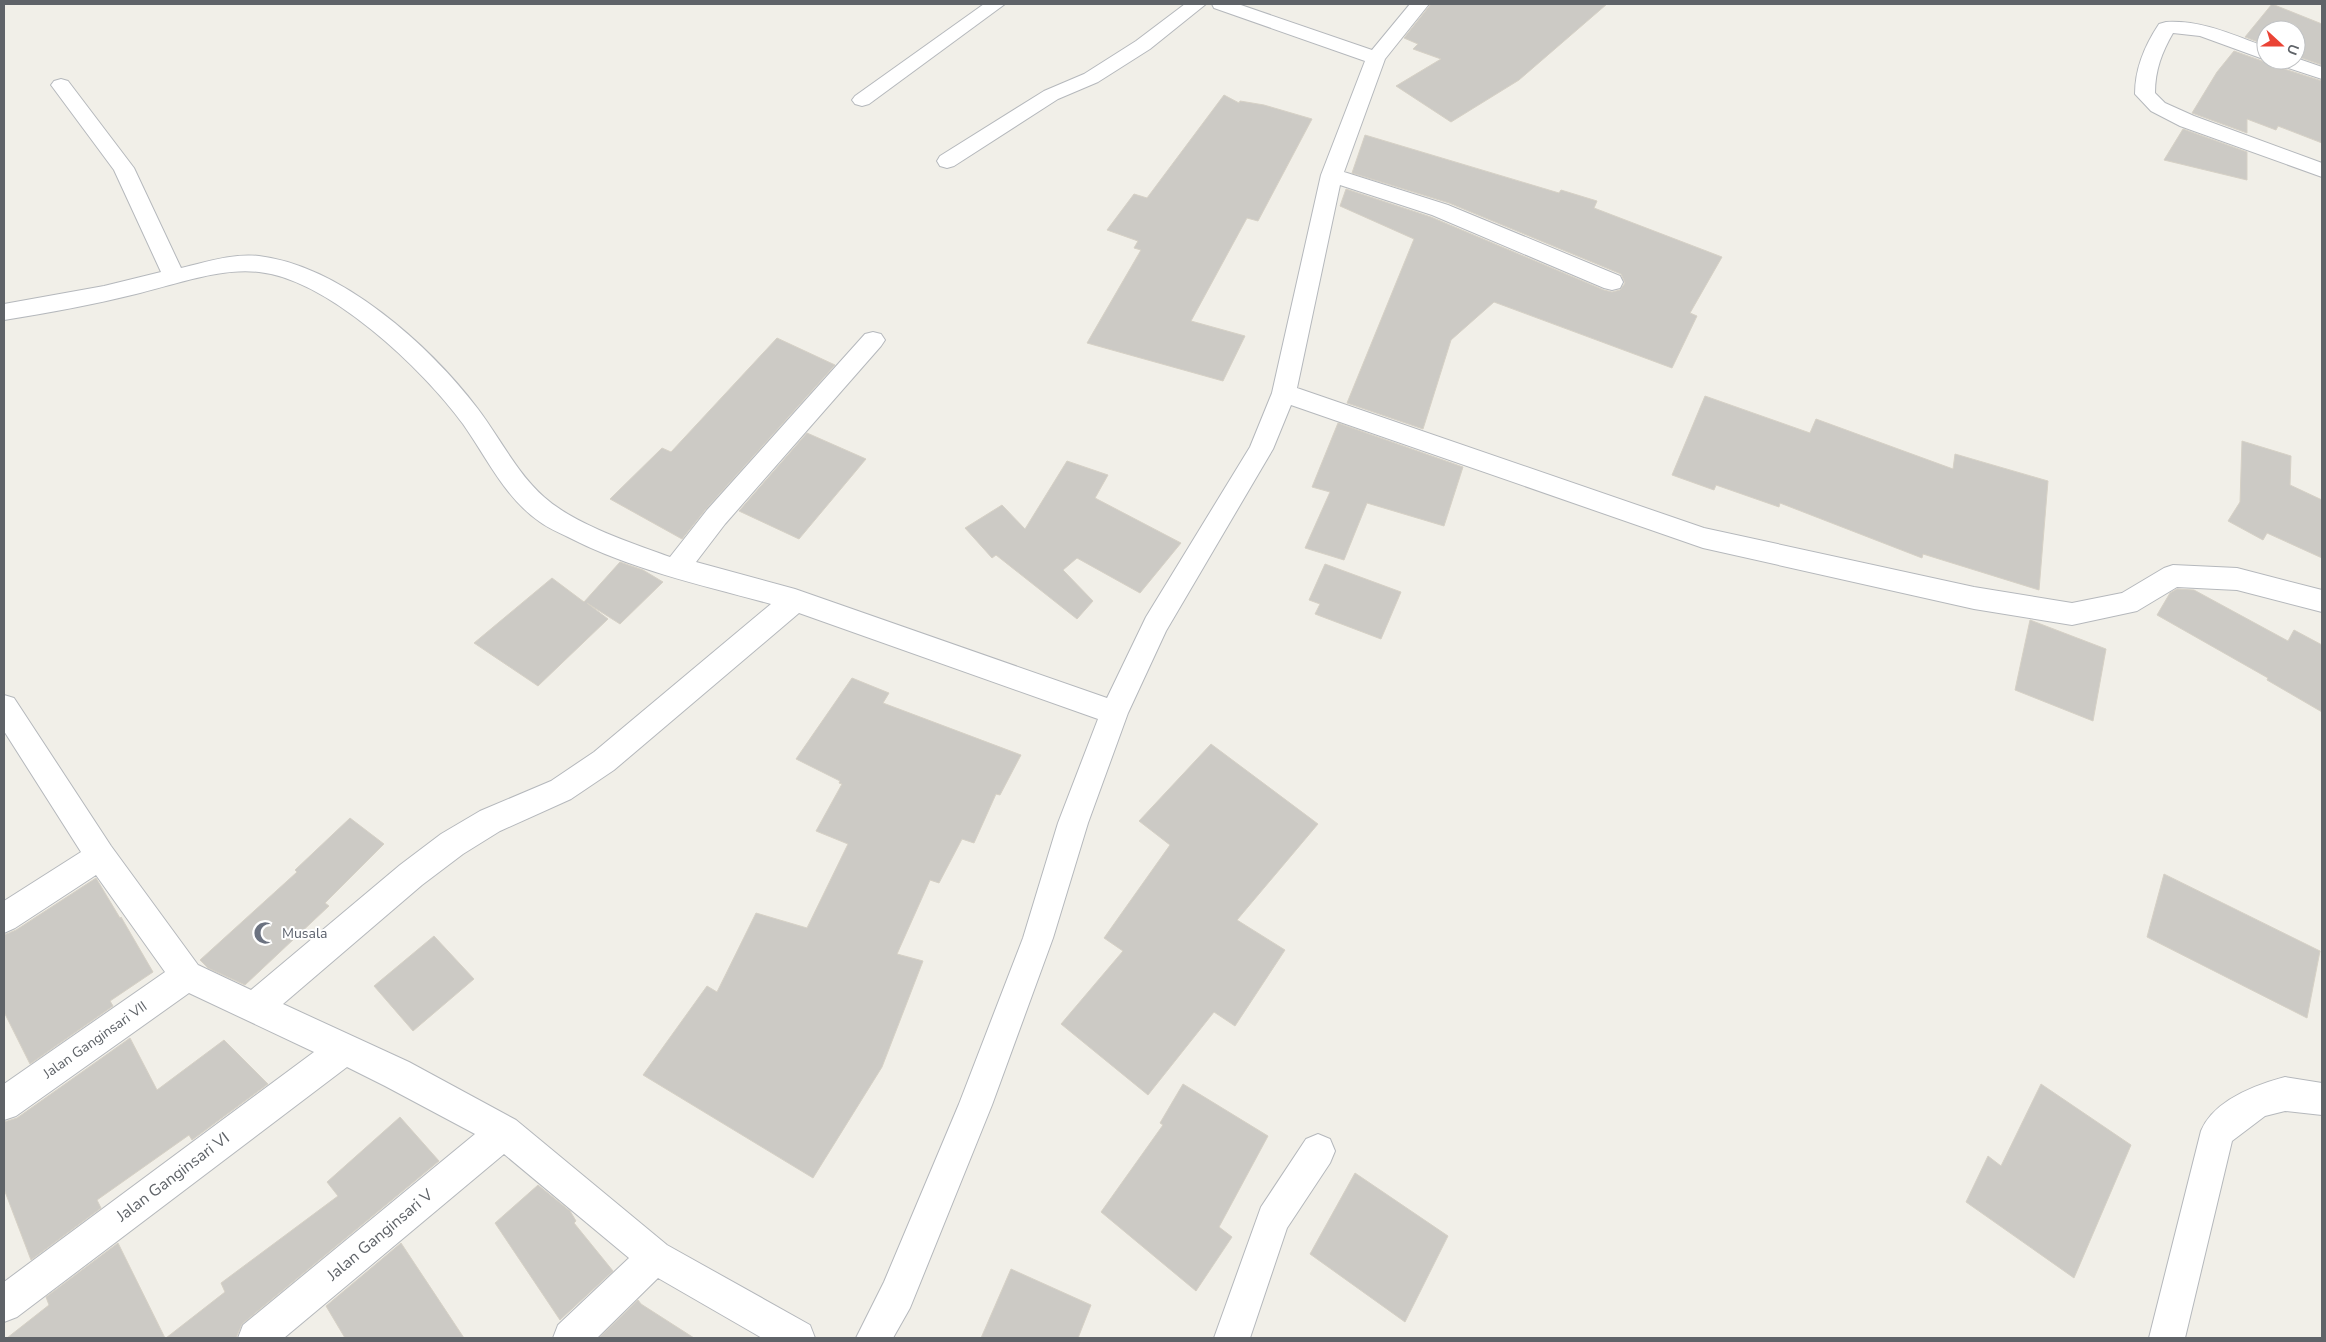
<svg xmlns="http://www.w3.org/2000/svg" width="2326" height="1342" viewBox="0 0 2326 1342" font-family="'Nunito Sans',sans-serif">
	<rect width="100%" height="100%" fill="#f1efe8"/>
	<g fill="#cccac5" stroke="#d6d1c6">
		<path d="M1431,4H1607L1519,80L1451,122L1396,86L1441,59L1413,49L1418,44L1404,38Z"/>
		<path d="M2272,4L2322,24V65L2296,56V30H2266V45L2245,37Z"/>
		<path d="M2234,51L2265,62L2271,60L2275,66L2322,81V143L2278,126L2276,130L2247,119V133L2192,113L2217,72Z"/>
		<path d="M1224,95L1239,103L1240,101L1264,105L1312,119L1258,221L1247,218L1191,321L1245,336L1223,381L1087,343L1141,250L1134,248L1138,241L1107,230L1134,194L1147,198Z"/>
		<path d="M2183,129L2247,152V180L2164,160Z"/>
		<path d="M1365,135L1559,193L1561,190L1597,201L1594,208L1722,257L1690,313L1697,316L1672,368L1494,302L1451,340L1423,429L1347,403L1414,239L1340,206L1346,189L1431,217L1604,290L1612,292L1620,290L1625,283L1621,274L1449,203L1352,173Z"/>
		<path d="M777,338L835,365L706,509L682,539L610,499L662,448L671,452Z"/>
		<path d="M1705,396L1810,433L1816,419L1953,469L1955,454L2048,481L2039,590L1923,554L1922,558L1780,503L1779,507L1716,485L1714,490L1672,475Z"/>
		<path d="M1338,423L1463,467L1444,526L1367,503L1344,560L1305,548L1330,492L1312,487Z"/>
		<path d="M807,433L866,459L799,539L739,511Z"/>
		<path d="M2242,441L2291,456L2290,485L2322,500V558L2267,533L2263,540L2228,521L2240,502Z"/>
		<path d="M1067,461L1108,475L1095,498L1181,543L1140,593L1077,558L1063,570L1093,601L1077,619L996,555L992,558L965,528L1002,505L1025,529Z"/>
		<path d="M620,562L643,570L663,582L620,624L587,603L608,619L538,686L474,643L552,578L584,602Z"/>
		<path d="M1325,564L1401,592L1381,639L1315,614L1320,604L1309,600Z"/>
		<path d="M2177,589L2194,590L2288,641L2294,630L2322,645V712L2267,680L2268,678L2157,615L2170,593Z"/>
		<path d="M2030,620L2106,649L2093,721L2015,690Z"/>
		<path d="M852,678L889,693L883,703L1021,755L1000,795L996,794L974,843L962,839L939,883L930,880L897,954L923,961L882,1067L813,1178L643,1075L707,986L717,992L756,913L807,928L848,844L816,831L842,784L839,783L840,781L796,759Z"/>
		<path d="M1211,744L1318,824L1237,920L1285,950L1235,1026L1214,1012L1148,1095L1061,1024L1123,951L1104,938L1170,845L1139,821Z"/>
		<path d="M350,818L384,844L325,903L329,906L245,985L208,968L200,960L297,872L295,870Z"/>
		<path d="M2164,874L2320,951L2307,1018L2147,937Z"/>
		<path d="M96,878L120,918L121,917L153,972L110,1001L113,1006L30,1064L4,1012V935L16,930Z"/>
		<path d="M434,936L474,979L413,1031L374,986Z"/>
		<path d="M130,1038L157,1090L224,1040L268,1084L192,1140L189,1135L97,1200L101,1208L31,1260L4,1189V1122L17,1118Z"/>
		<path d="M1183,1084L1268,1136L1219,1227L1232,1237L1196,1291L1101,1212L1163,1125L1160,1123Z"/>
		<path d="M2041,1084L2131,1145L2074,1278L1966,1202L1988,1156L2001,1166Z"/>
		<path d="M400,1117L439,1161L242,1324L236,1338H166L225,1292L221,1283L338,1196L327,1182Z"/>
		<path d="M1355,1173L1448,1236L1405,1322L1310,1254Z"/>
		<path d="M538,1185L570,1211L576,1221L574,1223L613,1271L560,1320L495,1223Z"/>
		<path d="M118,1243L165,1338H7L49,1305L46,1297Z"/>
		<path d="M401,1243L464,1338H345L326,1306Z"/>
		<path d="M1011,1269L1091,1305L1078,1338H981Z"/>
		<path d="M638,1300L641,1304L694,1338H599Z"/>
	</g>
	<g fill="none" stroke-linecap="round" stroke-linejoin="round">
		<defs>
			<g id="minor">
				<path d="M984,4H1005L869,104L862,106L855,104L852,100L855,96Z"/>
				<path d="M1185,4H1206L1150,49L1098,82L1058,99L954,166L947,168L940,166L937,161L940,156L1044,91L1084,74L1136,41Z"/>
				<path d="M1212,4H1238L1372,50L1410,4H1429L1385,59L1344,172L1448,205L1620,276L1623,282L1620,288L1612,290L1604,288L1432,215L1340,185L1297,388L1704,528L1974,587L2072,603L2122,593L2164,568L2173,565L2237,568L2322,590V612L2237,590L2177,587L2137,611L2072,625L1974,609L1703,548L1291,405L1273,449L1166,631L1128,713L1088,823L1053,938L992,1105L910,1308L893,1338H856L884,1282L959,1104L1023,938L1058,823L1098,719L799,613L614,770L571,799L500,831L463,854L422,885L283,1004L409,1062L516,1120L667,1245L810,1325L815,1338H762L658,1278L597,1338H553L558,1325L629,1258L504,1154L284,1338H238L243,1325L475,1134L385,1086L347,1067L17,1317L4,1322V1282L314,1052L189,993L16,1116L4,1120V1084L165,972L96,875L15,928L4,933V901L81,852L4,731V695L14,698L111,846L198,965L251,990L400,865L441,834L480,811L551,781L594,752L771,604C702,585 632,570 568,537C558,532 548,528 540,522C505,498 487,458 463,424C423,369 328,279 259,272C221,267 173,285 136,294C92,305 48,313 4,320V304L104,286L161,272L114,170L54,89L51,85L54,81L61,79L68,81L134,168L181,268C206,262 233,253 259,256C342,266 430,346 478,409C500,438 516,472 544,497C574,524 631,543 670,557L707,510L865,334L873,332L881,334L885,340L881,346L725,524L696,562L795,589L1107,698L1146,617L1250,447L1272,393L1321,175L1365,61L1214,8Z"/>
				<path d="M2166,22C2202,20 2233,35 2266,47V60L2200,36L2173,33C2162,52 2155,70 2155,93L2165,103L2194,116L2322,163V177L2180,126L2151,111L2135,94C2135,68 2145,45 2159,24Z"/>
				<path d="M2296,58L2322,67V79L2276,64L2273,60H2296Z"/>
				<path d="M2285,1077L2322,1083V1115L2285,1111L2265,1116L2232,1141L2185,1338H2149L2201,1131C2214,1100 2255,1085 2285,1077Z"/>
				<path d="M1318,1134L1330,1139L1335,1151L1330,1163L1287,1228L1250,1338H1214L1261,1207L1306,1139Z"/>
			</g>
		</defs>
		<use href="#minor" stroke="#b5b8bc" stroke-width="2"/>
		<use href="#minor" fill="#fff" fill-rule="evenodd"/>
	</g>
	<defs>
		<symbol id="mosque-bare" viewBox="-9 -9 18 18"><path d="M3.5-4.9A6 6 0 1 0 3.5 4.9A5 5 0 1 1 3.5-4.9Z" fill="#6b7280" stroke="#fff" stroke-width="2.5" paint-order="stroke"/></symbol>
	</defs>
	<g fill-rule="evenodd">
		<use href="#mosque-bare" x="249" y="917" width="32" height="32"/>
	</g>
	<g text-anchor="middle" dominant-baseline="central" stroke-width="4" stroke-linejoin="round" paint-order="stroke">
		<g font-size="14" fill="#5b616d" stroke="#fff" text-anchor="start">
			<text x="282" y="933">Musala</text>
		</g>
		<g font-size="14" fill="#5f6368" stroke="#fff">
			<text transform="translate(95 1040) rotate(-35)">Jalan Ganginsari VII</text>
		</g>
		<g font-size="16" fill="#5f6368" stroke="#fff">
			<text transform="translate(173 1177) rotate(-37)">Jalan Ganginsari VI</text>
			<text transform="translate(380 1235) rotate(-40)">Jalan Ganginsari V</text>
		</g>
	</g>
	<rect width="2326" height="1342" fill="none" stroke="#5f6368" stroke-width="10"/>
	<g transform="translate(2281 45) rotate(111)"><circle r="24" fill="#ffffff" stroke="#bfc1c3"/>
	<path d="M0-4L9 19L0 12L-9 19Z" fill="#ea4335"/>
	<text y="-8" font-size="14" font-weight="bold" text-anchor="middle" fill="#5f6368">U</text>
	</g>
</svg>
